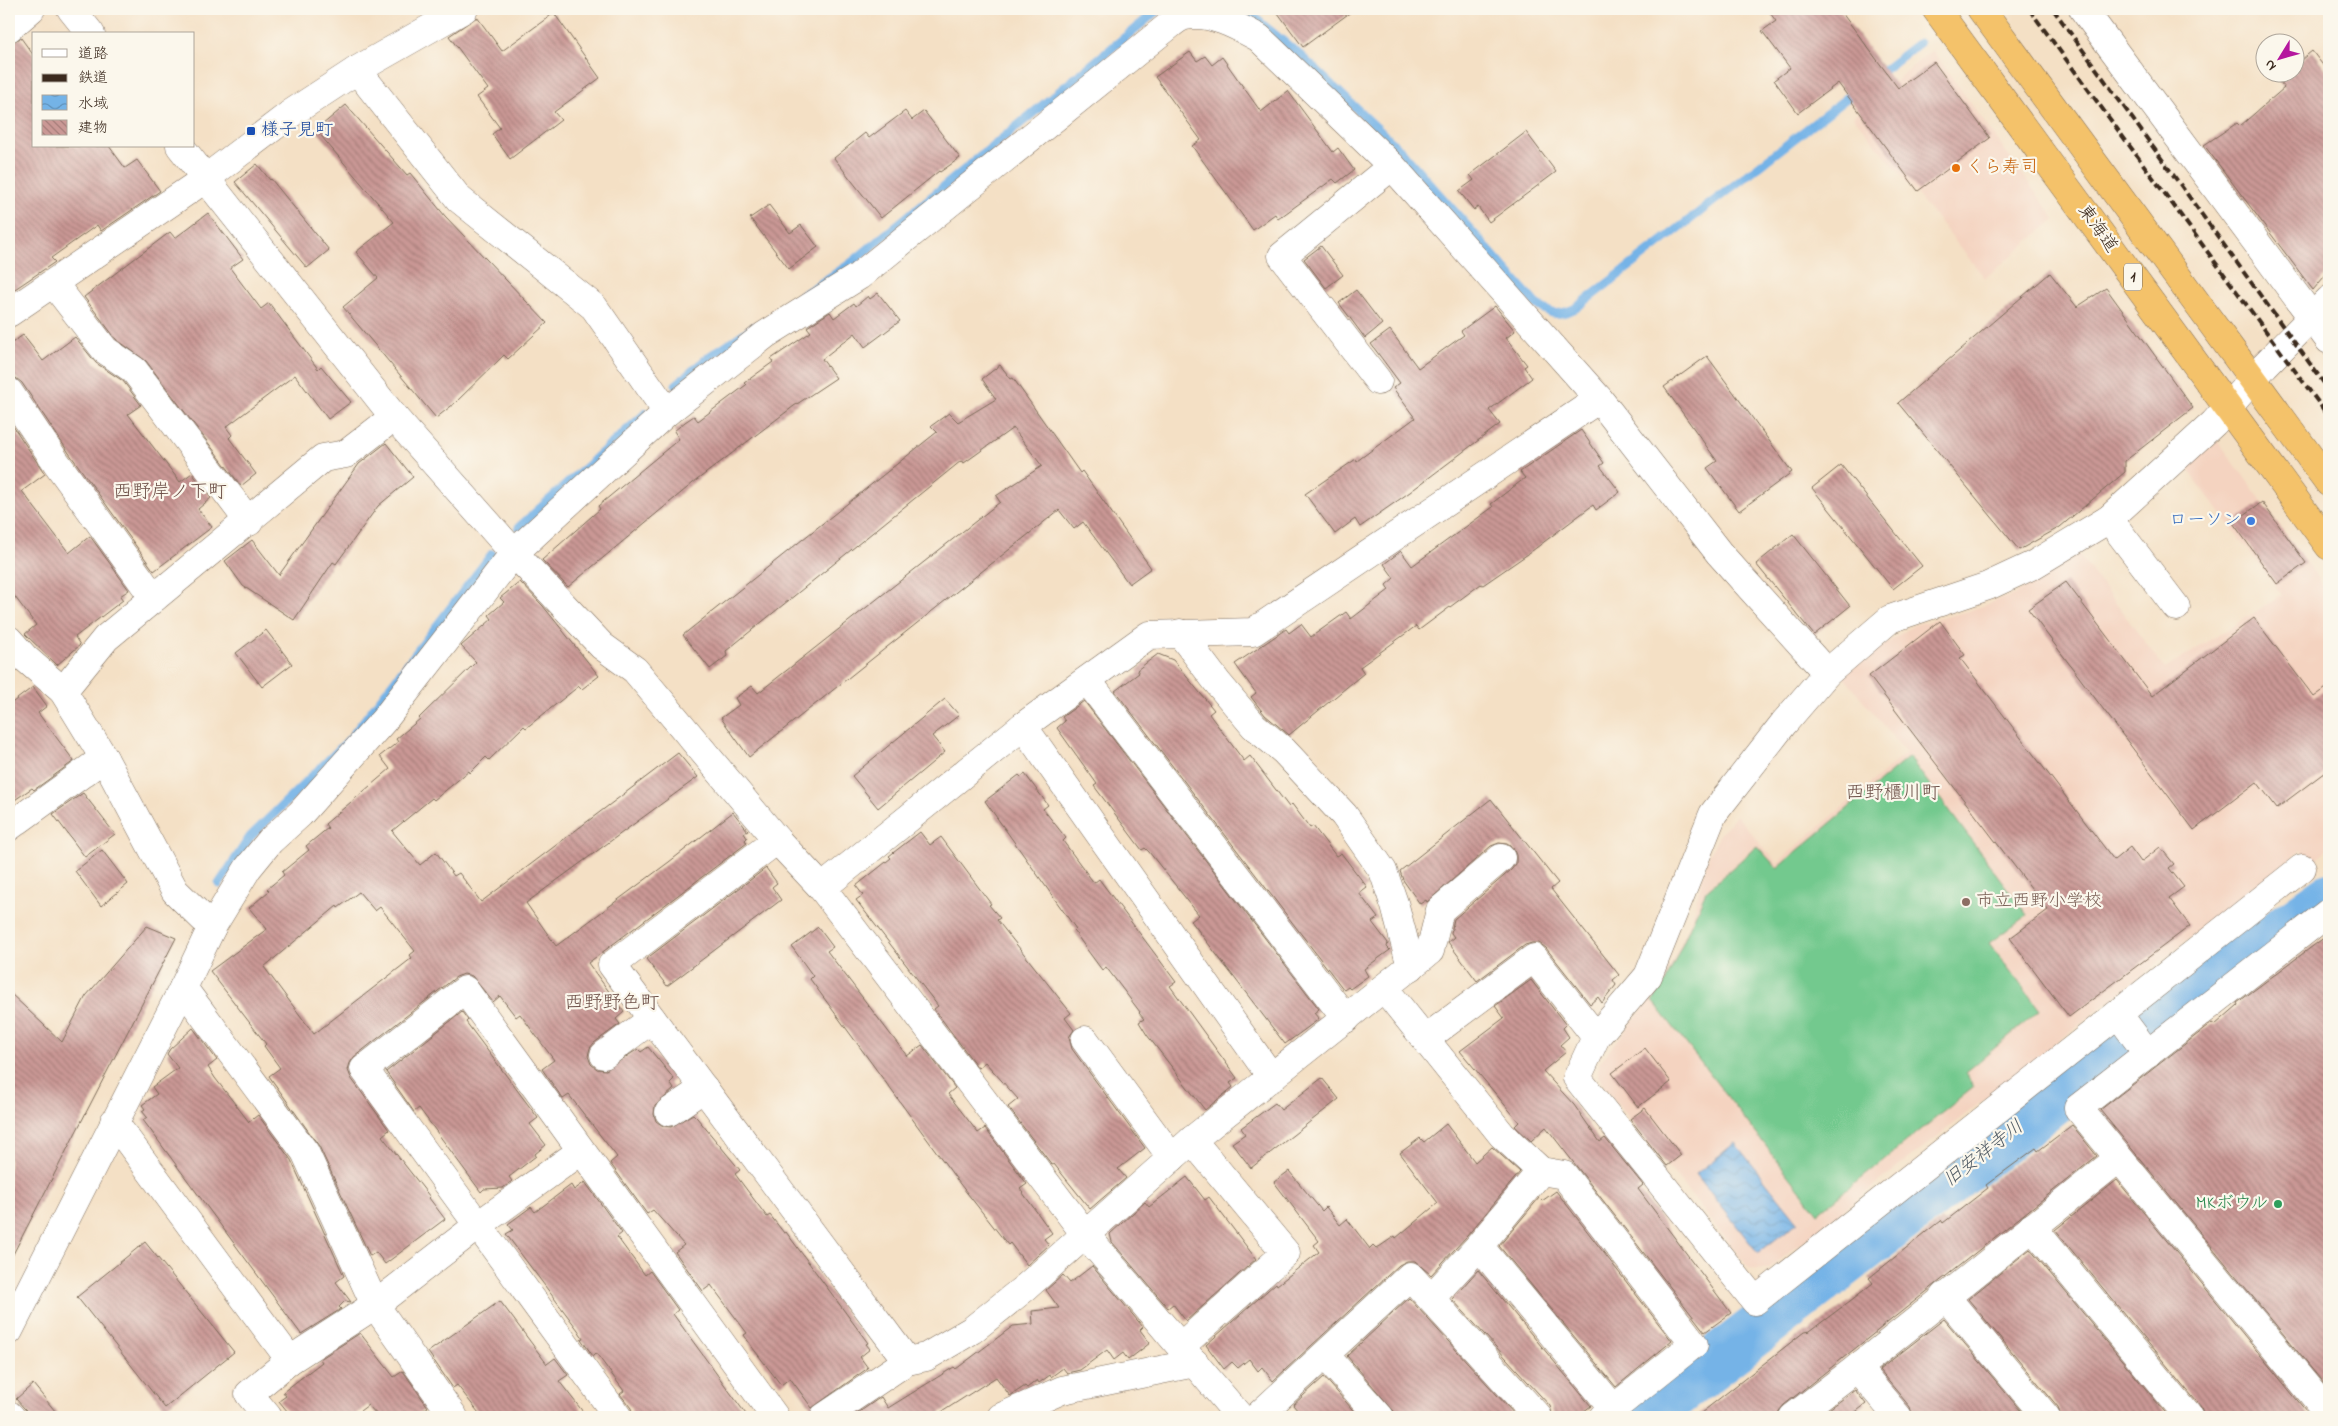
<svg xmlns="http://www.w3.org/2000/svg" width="2338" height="1426" viewBox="0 0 2338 1426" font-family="'Indie Flower','Klee One',sans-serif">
	<defs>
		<pattern id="water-waves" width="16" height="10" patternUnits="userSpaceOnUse" patternTransform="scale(1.25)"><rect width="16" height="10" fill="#74b3e7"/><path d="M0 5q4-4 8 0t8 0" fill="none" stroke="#6092bb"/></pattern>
		<pattern id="building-back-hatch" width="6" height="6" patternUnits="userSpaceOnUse" patternTransform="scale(1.25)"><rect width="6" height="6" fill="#ca9895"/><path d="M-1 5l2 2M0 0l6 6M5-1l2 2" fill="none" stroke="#a57c79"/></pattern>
	</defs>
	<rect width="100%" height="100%" fill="#fbf7ec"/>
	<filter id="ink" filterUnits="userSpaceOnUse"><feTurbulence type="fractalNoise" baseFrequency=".02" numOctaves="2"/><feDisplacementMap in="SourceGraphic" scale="10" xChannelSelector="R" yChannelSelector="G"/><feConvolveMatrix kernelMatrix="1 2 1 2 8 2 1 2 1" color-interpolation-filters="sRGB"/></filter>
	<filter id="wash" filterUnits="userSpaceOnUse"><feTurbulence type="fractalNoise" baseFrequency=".0096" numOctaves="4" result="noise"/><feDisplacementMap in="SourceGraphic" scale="20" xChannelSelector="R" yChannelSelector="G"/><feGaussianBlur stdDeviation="1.12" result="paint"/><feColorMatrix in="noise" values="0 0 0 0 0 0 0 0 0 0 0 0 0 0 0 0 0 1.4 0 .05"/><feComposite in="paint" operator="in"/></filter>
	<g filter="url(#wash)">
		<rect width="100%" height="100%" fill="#f4e0c5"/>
		<g fill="#f4d3c0">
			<path d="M1932,50L2055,219L1985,278L1853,116Z"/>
			<path d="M2218,441L2329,593V848L2311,862L2302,850L1767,1270L1750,1269L1605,1088L1598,1075L1600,1062L1649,1001L1670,966L1690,923L1709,855L1719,836L1736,815L1777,863L1906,753L1844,677L1857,663L1914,625L1965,612L2016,594L2078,553L2165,669L2282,595L2186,467Z"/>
		</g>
		<path fill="#73c98e" stroke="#577a56" d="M1909,757L2027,915L1989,943L2040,1010L1965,1073L1974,1087L1818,1213L1653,1001L1666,981L1706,891L1757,846L1777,868Z"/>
		<path fill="url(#water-waves)" stroke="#586e82" d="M1735,1143L1798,1222L1758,1253L1696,1174Z"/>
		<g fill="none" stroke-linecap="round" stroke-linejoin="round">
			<g stroke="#74b3e7" stroke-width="9">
				<path d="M1231,9L1256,19L1302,57L1401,151L1535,303C1551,315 1557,317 1576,308L1857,90"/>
				<path d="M1876,76L1919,43"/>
				<path d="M794,301L850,264L1159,9"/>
				<path d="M676,385L710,356L754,327"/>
				<path d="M519,527L646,413"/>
				<path d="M219,884L250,837L349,740L492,554"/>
			</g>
			<path stroke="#74b3e7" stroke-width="50" d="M1644,1417L2150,1025L2329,898"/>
		</g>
		<g id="blocks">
			<g fill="url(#building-back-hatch)" fill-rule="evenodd">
				<path d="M1275,9H1355L1303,47Z"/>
				<path d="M1767,9H1839L1898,88L1934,62L1990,138L1918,191L1838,83L1798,113L1774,80L1790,68L1762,31L1776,21Z"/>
				<path d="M554,13L600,78L554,112L561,120L510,159L492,134L500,128L477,97L488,89L449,36L477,17L502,51Z"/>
				<path d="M21,38L34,56V146H109L125,168L137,160L160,191L101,231L97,225L51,258L55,262L9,293V43Z"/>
				<path d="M2312,51L2329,73V271L2313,290L2204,145L2237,123L2240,126L2284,88L2276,78L2284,72H2296V64Z"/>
				<path d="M1190,52L1197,61L1205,56L1212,65L1222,57L1261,112L1288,91L1333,152L1338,148L1354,170L1337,183L1333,179L1278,219L1275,214L1253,230L1192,146L1201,140L1155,77Z"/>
				<path d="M346,105L407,175L410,173L445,216L547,323L508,359L504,355L455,403L436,418L343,307L378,278L356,252L394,222L316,130Z"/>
				<path d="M905,111L912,120L924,111L960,158L940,172L939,171L881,218L834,158L865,133L869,138Z"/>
				<path d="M1526,132L1556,172L1489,222L1478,207L1474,210L1459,191L1474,180L1470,175Z"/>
				<path d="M257,164L270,180L271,179L329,250L307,268L235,182Z"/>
				<path d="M769,205L790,233L801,225L818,247L789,269L750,218Z"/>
				<path d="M208,213L243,259L230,268L261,309L269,303L318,369L321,366L351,402L328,419L295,375L226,427L232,435L229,438L256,474L241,486L146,361L116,339L84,297L170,232L175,238Z"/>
				<path d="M1321,246L1343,275L1326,288L1304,259Z"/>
				<path d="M2050,273L2077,307L2106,288L2193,408L2125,461V472L2060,527L2019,550L1898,403Z"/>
				<path d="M1356,290L1382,324L1365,338L1339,303Z"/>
				<path d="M878,293L900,321L865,347L855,333L822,359L836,378L794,406L693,483L568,587L542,560L600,509L598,506L679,439L674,431L685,422L694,416L698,421L746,385L744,383L773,362L771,359L811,332L807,327L830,312L834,318L854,303L856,306L868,296L870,299Z"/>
				<path d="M1495,306L1515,331L1506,338L1527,365L1524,367L1532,378L1489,410L1500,424L1410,492L1360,527L1355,519L1335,534L1305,494L1356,459L1357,461L1415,418L1393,388L1400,383L1371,344L1390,330L1418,368L1464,335L1461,331Z"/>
				<path d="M23,335L43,361L75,337L96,363L123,381L141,405L128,414L180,482L192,473L211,498L198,509L212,527L154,571L69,453L22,383L16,378L9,376V345Z"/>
				<path d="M1707,356L1792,472L1739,511L1707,468L1717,461L1664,387Z"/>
				<path d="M1000,365L1011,379L1013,378L1080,473L1082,471L1151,568L1129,584L1083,522L1074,529L1059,510L749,757L721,718L739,705L735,698L752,686L758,693L1000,502L996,496L1042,466L1013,428L964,463L961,461L726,651L727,656L710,669L683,635L937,432L931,426L949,413L958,422L996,399L982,379Z"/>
				<path d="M9,420L45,474L22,491L69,553L90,536L129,590L120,596L123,600L75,637L80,645L57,665L25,634L36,625L9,589Z"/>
				<path d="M1581,430L1604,463L1600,466L1620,492L1596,510L1593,505L1528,554L1483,585L1481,584L1419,630L1416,626L1360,667L1364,673L1289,735L1265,715L1251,697L1256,693L1235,664L1286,629L1289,633L1301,624L1311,637L1346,612L1351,619L1389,590L1386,585L1394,578L1384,564L1401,551L1412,566L1493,507L1491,504L1525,478L1520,472Z"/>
				<path d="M386,443L413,477L378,506L336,564L333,562L294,620L243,586L225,561L252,540L279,575L359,464Z"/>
				<path d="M1841,465L1922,566L1893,589L1812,488Z"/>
				<path d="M2262,502L2306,563L2277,584L2233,523Z"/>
				<path d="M1793,534L1850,606L1814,635L1756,564Z"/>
				<path d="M520,582L543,606L599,676L582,689L579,686L526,728L524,726L489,760L486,757L470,773L469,771L434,800L432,798L392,831L420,865L436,852L454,876L459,873L481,902L678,753L698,777L526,903L556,946L669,862L733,812L748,831L744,833L747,838L745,840L747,843L588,963L624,1012L616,1019L620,1024L594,1043L590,1048L588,1056L591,1064L597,1069L606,1070L638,1049L641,1052L648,1047L674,1079L670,1083L674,1089L655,1106L654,1114L656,1121L663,1126L671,1127L693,1114L697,1118L740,1170L735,1174L767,1217L770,1215L784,1233L786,1232L868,1343L866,1344L870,1349L860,1357L868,1368L812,1408L790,1378L781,1385L752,1347L744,1335L747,1333L711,1285L703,1291L675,1252L684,1245L653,1210L647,1214L610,1163L617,1157L569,1095L563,1099L542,1069L554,1060L520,1014L516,1017L500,996L493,1002L472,976L464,974L456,977L354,1057L350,1063L348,1070L351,1078L389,1130L382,1136L430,1197L429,1198L445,1219L385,1264L376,1252L370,1256L319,1146L269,1076L280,1068L264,1046L266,1044L210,971L267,929L249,908L269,891L267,889L284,875L282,872L309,850L306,846L328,828L325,824L390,769L380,756L398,742L396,739L420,719L419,718L476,662L461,646L492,619L489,615L504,602L500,598ZM359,892L375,911L380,907L415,951L410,955L412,958L314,1034L264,967L337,906L338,908Z"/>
				<path d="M2066,582L2152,696L2254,618L2314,697L2329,686V769L2277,808L2257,782L2194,830L2028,609Z"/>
				<path d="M1940,621L1965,655L1960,658L2114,860L2130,847L2141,862L2160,847L2174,864L2169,868L2184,887L2169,898L2190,926L2069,1017L2010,938L2048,910L1869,676Z"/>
				<path d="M266,630L292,664L262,687L236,653Z"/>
				<path d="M1158,654L1173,660L1214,710L1209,714L1244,761L1250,756L1289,807L1292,804L1310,828L1313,826L1336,856L1341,853L1367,887L1359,893L1378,918L1372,922L1388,943L1387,947L1390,950L1364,969L1368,976L1350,989L1348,987L1344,990L1115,691L1139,673L1137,670Z"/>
				<path d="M33,687L47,706L38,713L74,761L34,790L32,788L9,804V705Z"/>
				<path d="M945,699L959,715L932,736L945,752L878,808L852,776Z"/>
				<path d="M1084,701L1319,1009L1314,1013L1319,1019L1285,1044L1191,921L1199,915L1149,852L1145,848L1142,850L1094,786L1097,784L1057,728L1065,721L1062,717Z"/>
				<path d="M1025,774L1048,805L1043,809L1066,838L1063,841L1094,883L1099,879L1176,982L1170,986L1237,1078L1230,1083L1233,1087L1205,1110L1147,1035L1139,1022L1144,1019L1139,1013L1140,1012L1106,967L1102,970L1088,951L1074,931L1076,929L985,801L1019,775L1021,777Z"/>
				<path d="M83,793L115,834L85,857L53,814Z"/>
				<path d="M1491,799L1558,883L1551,889L1619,975L1613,980L1616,985L1602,1003L1598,997L1590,1004L1546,948L1539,943H1532L1525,945L1477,981L1448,942L1454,937L1451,933L1454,919L1511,870L1516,864V855L1513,848L1507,844L1499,843L1491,846L1427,902L1426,900L1420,904L1403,880L1400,871Z"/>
				<path d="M920,832L930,845L941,837L991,904L989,905L1000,918L997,920L1071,1013L1065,1018L1074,1030L1069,1037L1072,1049L1145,1148L1118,1169L1126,1178L1090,1209L1054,1164L1052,1165L1008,1107L1018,1099L985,1062L978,1068L934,1009L938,1006L856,900L863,895L856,886L891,858L889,856Z"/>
				<path d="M102,850L128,884L101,906L75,871Z"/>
				<path d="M766,868L777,883L772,887L781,900L667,986L646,959Z"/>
				<path d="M147,926L176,938L9,1262V992L62,1042L86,996Z"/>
				<path d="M818,927L833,947L827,951L907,1056L922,1045L955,1088L948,1094L978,1133L985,1128L1027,1184L1020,1189L1052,1233L1044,1239L1049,1245L1027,1265L1010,1243L1008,1245L960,1184L810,979L813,976L792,947Z"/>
				<path d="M2329,934V1390L2100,1110L2212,1023L2215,1025L2238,1005L2237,1003Z"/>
				<path d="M1531,980L1566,1025L1563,1028L1569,1037L1560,1045L1566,1052L1543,1071L1574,1105L1600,1142L1605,1138L1643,1185L1638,1189L1731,1313L1705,1332L1546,1127L1531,1141L1515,1126L1519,1122L1460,1051L1504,1018L1495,1006Z"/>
				<path d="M462,1012L468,1020L466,1022L538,1118L530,1124L546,1145L535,1154L536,1156L509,1177L512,1181L503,1188L484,1189L481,1192L419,1108L414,1112L386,1072Z"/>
				<path d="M193,1028L217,1060L208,1067L215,1078L249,1122L258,1115L291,1160L344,1276L336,1282L351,1302L345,1301L339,1307L341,1309L301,1334L143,1120L147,1117L142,1111L145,1109L142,1105L157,1094L152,1087L178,1068L167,1054L170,1049Z"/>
				<path d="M1645,1048L1671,1082L1638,1107L1612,1073Z"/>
				<path d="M1322,1078L1339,1099L1251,1168L1232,1143L1245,1134L1241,1128L1275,1103L1281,1110Z"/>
				<path d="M1645,1108L1681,1155L1667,1166L1630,1119Z"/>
				<path d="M1446,1124L1475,1162L1492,1147L1520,1172L1467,1236L1431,1275L1415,1261H1407L1399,1265L1273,1381L1262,1367L1258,1371L1249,1359L1238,1368L1232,1362L1224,1369L1206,1345L1276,1283L1277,1285L1319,1252L1314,1245L1319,1241L1274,1182L1289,1171L1322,1211L1326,1207L1340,1225L1347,1219L1370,1249L1373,1246L1376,1249L1395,1236L1396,1238L1438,1203L1400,1153L1420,1138L1424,1142Z"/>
				<path d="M2072,1125L2097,1156L1784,1405L1779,1411L1778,1417H1696L1804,1332L1810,1331L1854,1298L1873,1283L1869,1278L1941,1220L1943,1223L1988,1188L1986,1185L2036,1148L2038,1151Z"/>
				<path d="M1187,1177L1205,1200L1209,1197L1256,1259L1186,1321L1173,1304L1168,1308L1112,1242L1110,1234L1145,1202L1149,1207Z"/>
				<path d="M2117,1180L2311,1417H2204L2201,1407L2055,1230Z"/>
				<path d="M585,1182L622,1233L617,1237L645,1275L650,1271L678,1310L673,1314L748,1417H633L631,1408L620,1394L624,1391L596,1353L593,1356L581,1339L583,1338L578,1330L506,1234L513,1230L508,1224L531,1207L535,1212L571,1185L574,1190Z"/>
				<path d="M1556,1191L1672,1341L1616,1387L1499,1246L1539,1198L1542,1201Z"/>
				<path d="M145,1242L234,1352L165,1408L77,1297Z"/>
				<path d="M2030,1249L2169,1417H2061L2058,1407L1968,1299Z"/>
				<path d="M1092,1266L1143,1327L1140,1330L1150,1343L1128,1360L1123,1353L1114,1360L1107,1350L1080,1370L1067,1373L1063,1368L1051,1377L1050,1375L1039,1383L1037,1380L1027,1388L1025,1386L1010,1396L996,1377L934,1417H852L881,1397L888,1408L954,1367L956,1369L1013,1326L1033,1324L1032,1311L1059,1308L1046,1290L1063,1275L1070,1283Z"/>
				<path d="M1478,1270L1591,1406L1576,1417H1553L1550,1406L1452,1299Z"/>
				<path d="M1409,1298L1517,1417H1400L1393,1410L1347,1356Z"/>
				<path d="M500,1301L547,1364L555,1358L568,1375L559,1381L587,1417H482L457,1385L453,1388L428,1352Z"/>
				<path d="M1944,1319L2026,1417H1913L1910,1407L1879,1370Z"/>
				<path d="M360,1333L394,1377L403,1371L428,1407L414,1417H379L368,1405L352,1417H292L279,1401L286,1396L283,1392L322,1362L320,1359Z"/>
				<path d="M1324,1377L1359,1417H1303L1293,1405Z"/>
				<path d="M33,1384L60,1417H32L16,1399Z"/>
				<path d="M1855,1390L1866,1404L1849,1417H1818Z"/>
			</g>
		</g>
	</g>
	<g filter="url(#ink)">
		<use href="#blocks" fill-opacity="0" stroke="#7c6a58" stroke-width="1"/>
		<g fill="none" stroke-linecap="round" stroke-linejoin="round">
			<defs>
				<g id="minor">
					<path d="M71,9L91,34"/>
					<path d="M2083,9L2329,340"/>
					<path d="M9,28L31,9"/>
					<path d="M357,70L459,199L594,307L667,412"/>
					<path d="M180,146L394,417L514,553L602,646L635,670L777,840L822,888L1085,1234L1240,1417"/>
					<path d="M54,284L105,350L134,370L249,522"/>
					<path d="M9,313L205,179L293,112L357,70L464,9"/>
					<path d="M1378,381L1282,256L1392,166"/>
					<path d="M9,392L56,462L154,598"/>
					<path d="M2109,519L2176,607"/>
					<path d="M1180,633L1217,682L1254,726L1284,751L1344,815L1383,871L1395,906L1411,967"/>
					<path d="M9,640L25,658L63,691L104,758L175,891L212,927"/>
					<path d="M1087,680L1346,1019"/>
					<path d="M63,691L106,638L323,458L346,454L394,417"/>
					<path d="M1023,726L1272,1078"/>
					<path d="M9,827L104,758"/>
					<path d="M777,840L612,965L907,1361"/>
					<path d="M2302,868L1755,1301L1577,1078L1596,1037L1648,976L1713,814L1784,723L1827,673L1890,619L1988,586L2033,565L2109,519L2214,423L2265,365L2329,300"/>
					<path d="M822,888L1023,726L1149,635L1253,632L1599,399"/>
					<path d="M2329,912L2078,1108L2329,1414"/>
					<path d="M183,988L305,1152L375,1305L454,1417"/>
					<path d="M1384,988L1502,1135L1541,1171L1564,1175L1694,1344L1603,1417"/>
					<path d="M2118,1014L2148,1054"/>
					<path d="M1425,1039L1534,958L1596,1037"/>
					<path d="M1085,1040L1172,1158"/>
					<path d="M604,1055L652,1019"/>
					<path d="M669,1112L704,1088"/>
					<path d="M114,1122L290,1360"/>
					<path d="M2032,1227L2189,1417"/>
					<path d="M1479,1246L1614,1409"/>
					<path d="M1945,1296L2046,1417"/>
					<path d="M1431,1298L1479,1246L1541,1171"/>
					<path d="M9,1331L183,988L212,927L248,868L270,841L300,814L384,720L514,553L667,412L765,335L859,276L1171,24C1175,21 1180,17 1185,16C1211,11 1237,26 1259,38L1392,166L1599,399L1719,553L1827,673"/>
					<path d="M1181,1346L1286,1253L1192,1140"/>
					<path d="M1325,1355L1380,1417"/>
					<path d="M1857,1368L1898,1417"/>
					<path d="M9,1415L11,1417"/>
					<path d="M268,1417L249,1394L290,1360L375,1305L477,1226L581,1151"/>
					<path d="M618,1417L364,1069L465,990L775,1417"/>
					<path d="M824,1417L907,1361L926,1357L972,1330L1026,1287L1192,1140L1430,951L1440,910L1501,858"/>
					<path d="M1001,1417L1062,1390L1195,1363"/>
					<path d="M1257,1417L1410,1276L1538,1417"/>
					<path d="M1793,1417L1857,1368L2118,1159"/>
				</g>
				<g id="highway">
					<path d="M1936,9L2329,546"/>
					<path d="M1981,9L2329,483"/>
				</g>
			</defs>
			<use href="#minor" stroke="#7c6a58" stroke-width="29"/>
			<use href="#highway" stroke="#7c6a58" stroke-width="29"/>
			<use href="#minor" stroke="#fff" stroke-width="28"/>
			<use href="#highway" stroke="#f4c26a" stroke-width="28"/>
			<g stroke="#3b2a1e" stroke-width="4" stroke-dasharray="8 4" stroke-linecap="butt">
				<path d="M2029,9L2329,417"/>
				<path d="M2053,9L2329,390"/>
			</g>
		</g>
	</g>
	<rect fill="#1a4fb4" stroke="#fbf7ec" stroke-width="2" x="246" y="126" width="10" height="10" rx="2.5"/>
	<circle fill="#e8710a" stroke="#fbf7ec" stroke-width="2" cx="1956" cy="168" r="5"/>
	<circle fill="#3f7fe0" stroke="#fbf7ec" stroke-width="2" cx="2251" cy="521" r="5"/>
	<circle fill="#8d6e63" stroke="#fbf7ec" stroke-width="2" cx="1966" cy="902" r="5"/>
	<circle fill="#2e9e5b" stroke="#fbf7ec" stroke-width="2" cx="2278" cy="1204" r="5"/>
	<g text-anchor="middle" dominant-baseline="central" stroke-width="4.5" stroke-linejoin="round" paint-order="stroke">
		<rect fill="#fbf7ec" stroke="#75685c" stroke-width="1" x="2124" y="263.5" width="18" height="27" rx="4"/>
		<g font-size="16" font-weight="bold" fill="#3b2a1e">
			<text x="2133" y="277">1</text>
		</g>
		<g font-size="18" fill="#164399" stroke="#fbf7ec" text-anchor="start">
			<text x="261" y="131">様子見町</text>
		</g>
		<g font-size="18" fill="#c56008" stroke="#fbf7ec" text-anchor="start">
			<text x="1966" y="168">くら寿司</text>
		</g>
		<g font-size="18" fill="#3b2a1e" stroke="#fbf7ec">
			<text transform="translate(2097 229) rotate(54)">東海道</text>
		</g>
		<g font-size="18" fill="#366cbe" stroke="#fbf7ec" text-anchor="end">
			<text x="2241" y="521">ローソン</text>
		</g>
		<g font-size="18" fill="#785e54" stroke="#fbf7ec" text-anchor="start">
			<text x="1976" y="902">市立西野小学校</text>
		</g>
		<g font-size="18" fill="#27864d" stroke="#fbf7ec" text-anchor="end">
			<text x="2268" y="1204">MKボウル</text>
		</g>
		<g font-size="19" fill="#6d5048" stroke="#fbf7ec">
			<text x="170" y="492">西野岸ノ下町</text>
			<text x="1893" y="793">西野櫃川町</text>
			<text x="612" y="1003">西野野色町</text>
		</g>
		<g font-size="19" font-style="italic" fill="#4f5a64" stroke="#fbf7ec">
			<text transform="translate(1984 1154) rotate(-38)">旧安祥寺川</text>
		</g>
	</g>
	<rect width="2338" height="1426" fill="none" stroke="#fbf7ec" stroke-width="30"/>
	<rect x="32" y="32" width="162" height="115" fill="#fbf7ec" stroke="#aea59a"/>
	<rect x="42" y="49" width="25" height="8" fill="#ffffff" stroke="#aea59a"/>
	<text x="78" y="58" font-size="15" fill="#3b2a1e">道路</text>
	<rect x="42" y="74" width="25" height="8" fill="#3b2a1e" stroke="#aea59a"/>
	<text x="78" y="82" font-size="15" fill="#3b2a1e">鉄道</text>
	<rect x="42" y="95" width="25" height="15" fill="url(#water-waves)" stroke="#aea59a"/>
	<text x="78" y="108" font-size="15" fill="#3b2a1e">水域</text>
	<rect x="42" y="120" width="25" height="15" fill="url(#building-back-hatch)" stroke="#aea59a"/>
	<text x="78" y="132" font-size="15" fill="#3b2a1e">建物</text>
	<g transform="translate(2280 58) rotate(233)"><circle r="24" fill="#fbf7ec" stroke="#aea59a"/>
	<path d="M0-4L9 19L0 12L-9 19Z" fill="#b5179e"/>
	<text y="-8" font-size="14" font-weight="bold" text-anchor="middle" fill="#3b2a1e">N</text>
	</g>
</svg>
